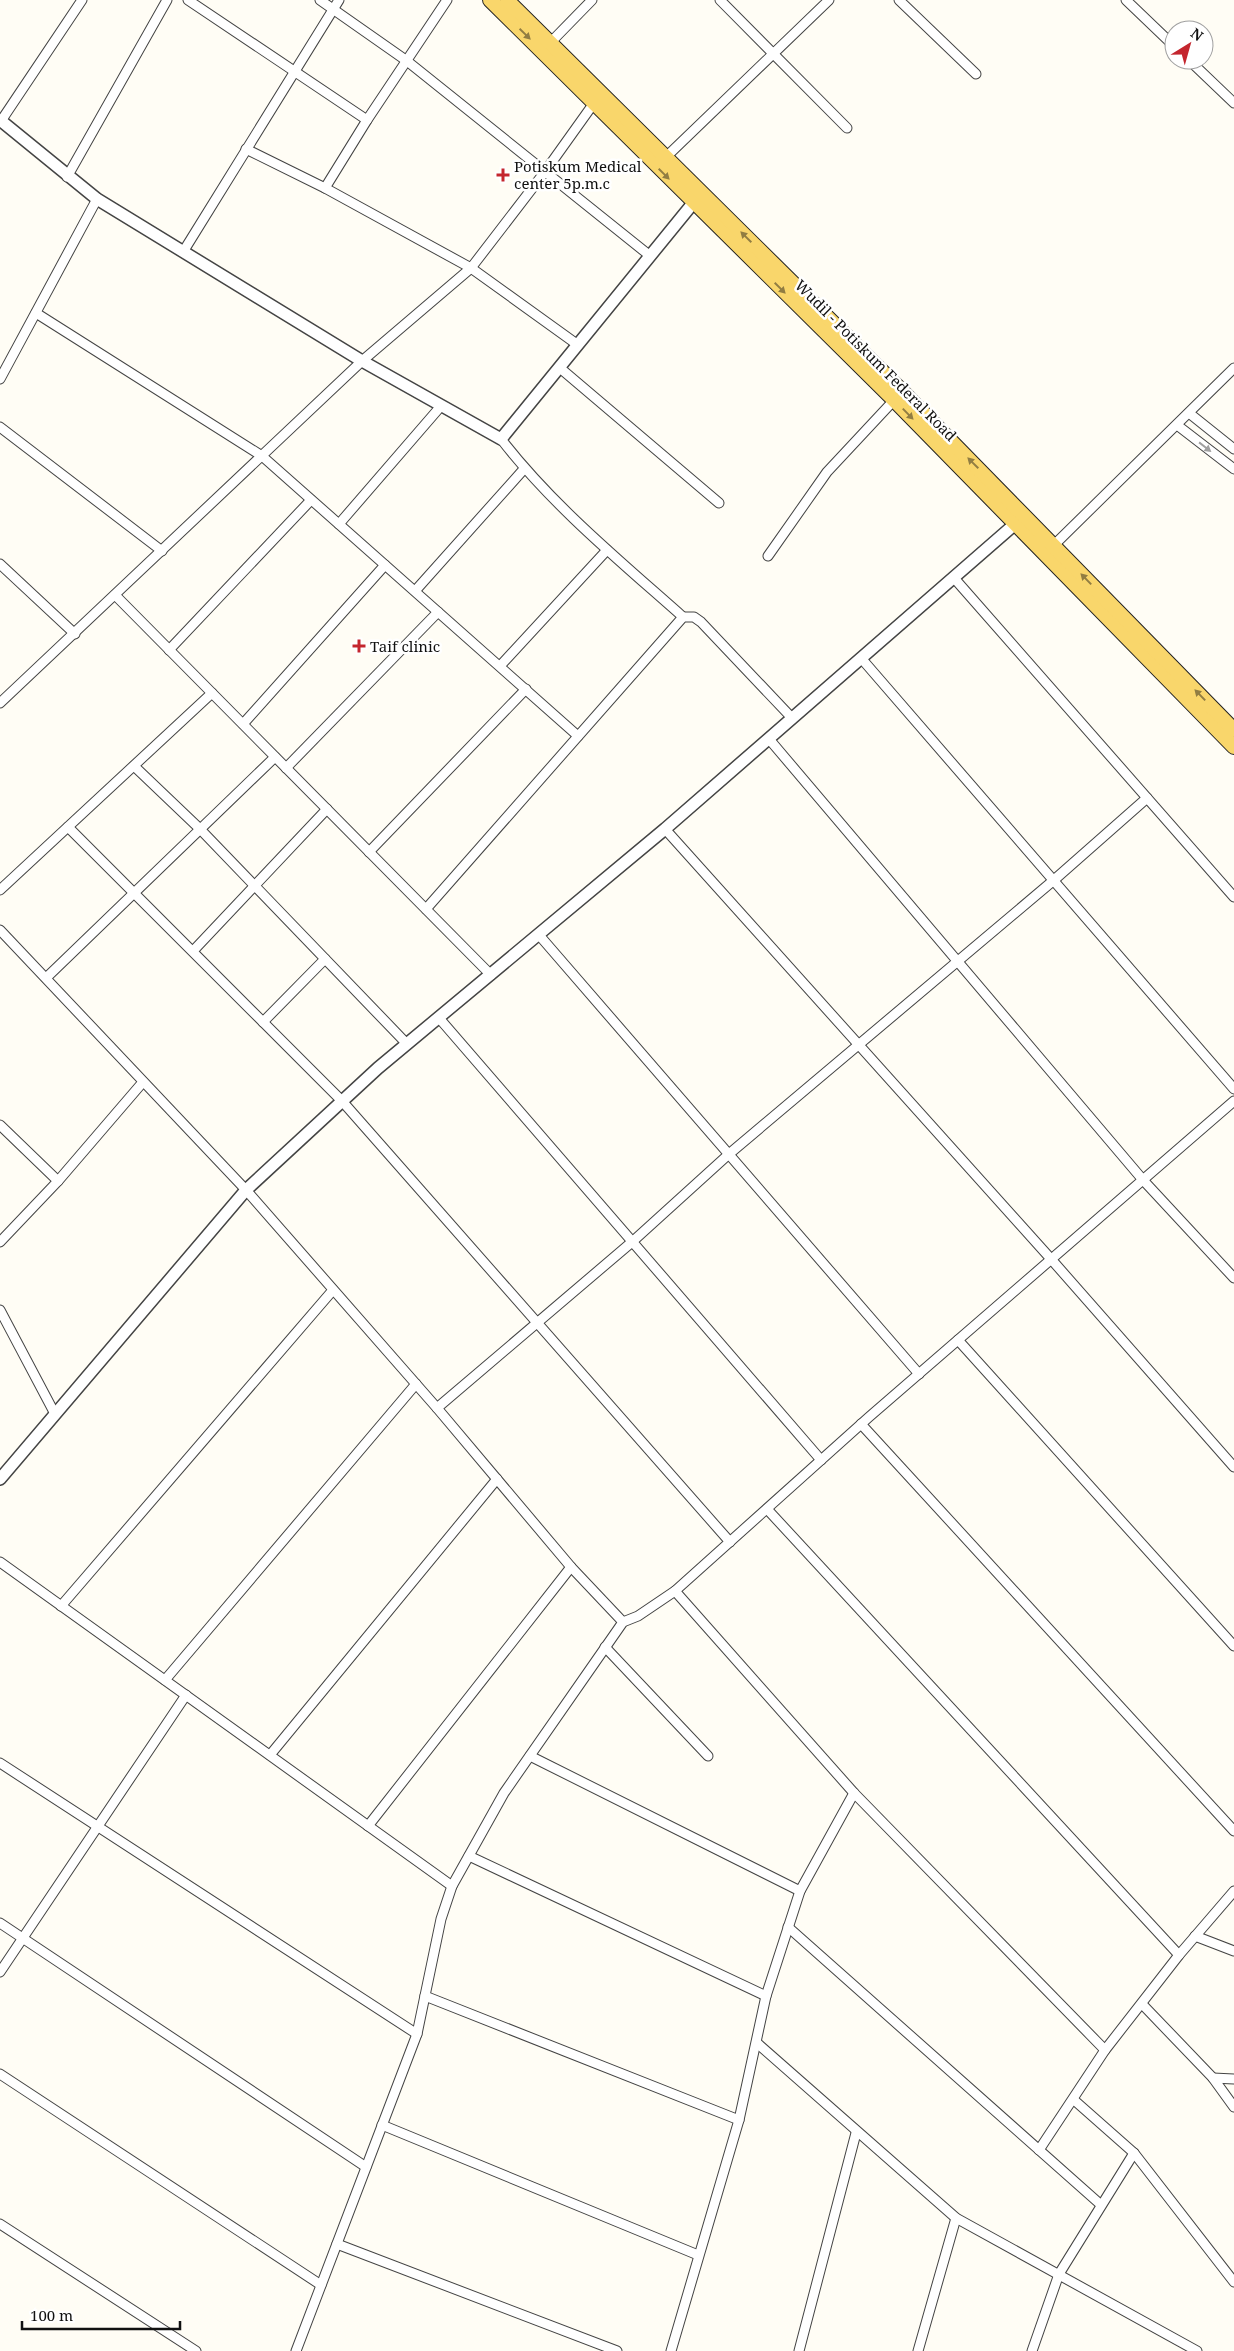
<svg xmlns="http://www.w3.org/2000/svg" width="1234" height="2351" viewBox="0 0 1234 2351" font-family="'Noto Serif',serif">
	<rect width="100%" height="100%" fill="#fffdf5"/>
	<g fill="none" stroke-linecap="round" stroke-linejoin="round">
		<defs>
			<g id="minor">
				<path d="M188,0L367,120"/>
				<path d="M320,0L407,61L649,255"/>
				<path d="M720,0L847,128"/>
				<path d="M899,0L976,74"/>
				<path d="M1126,0L1174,46"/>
				<path d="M550,43L592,0"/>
				<path d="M1189,60L1234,103"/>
				<path d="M1,121L82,0"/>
				<path d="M246,149L325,188L471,268L578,345"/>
				<path d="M666,157L829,0"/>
				<path d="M67,177L167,0"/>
				<path d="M325,188L367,120L447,0"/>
				<path d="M183,252L339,0"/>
				<path d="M36,313L262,456L578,736"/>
				<path d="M560,368L719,503"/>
				<path d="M0,379L97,199"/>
				<path d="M1189,413L1234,449"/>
				<path d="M1177,425L1234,469"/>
				<path d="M0,427L162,551"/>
				<path d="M501,439C553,506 620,561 683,617"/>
				<path d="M339,524L441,406"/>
				<path d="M1051,548L1234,368"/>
				<path d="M768,556L827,472L897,397"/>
				<path d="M0,564L75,634"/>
				<path d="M954,578L1234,897"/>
				<path d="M415,591L524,469"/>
				<path d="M115,595L491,975"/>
				<path d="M169,650L311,500"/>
				<path d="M861,658L1234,1089"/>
				<path d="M500,666L607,550"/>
				<path d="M0,703L362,361L471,268L544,173L594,103"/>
				<path d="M243,724L385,565"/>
				<path d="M769,739L1143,1180L1234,1278"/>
				<path d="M134,766L200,829L407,1044"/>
				<path d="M286,768L438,612"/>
				<path d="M68,827L342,1101L730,1542"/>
				<path d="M665,829L1051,1259L1234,1467"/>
				<path d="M369,852L526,689"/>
				<path d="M0,890L212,693"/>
				<path d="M426,909L683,617H694L701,622L792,718"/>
				<path d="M0,930L246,1190L437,1408L571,1567L623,1622"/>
				<path d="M539,935L919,1374"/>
				<path d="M193,951L327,809"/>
				<path d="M46,978L275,757"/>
				<path d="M439,1018L821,1460"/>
				<path d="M263,1022L325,959"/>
				<path d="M0,1125L58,1181"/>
				<path d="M0,1242L58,1181L143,1082"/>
				<path d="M0,1310L55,1414"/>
				<path d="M958,1340L1234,1646"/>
				<path d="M437,1408L632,1242L729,1154L1054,880L1147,798"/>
				<path d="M861,1424L1234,1831"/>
				<path d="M767,1509L1179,1955"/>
				<path d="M0,1562L452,1886"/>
				<path d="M675,1591L854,1793L1105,2050"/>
				<path d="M61,1606L333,1290"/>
				<path d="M605,1647L708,1756"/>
				<path d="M165,1680L416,1384"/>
				<path d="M270,1755L497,1479"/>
				<path d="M530,1756L800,1891"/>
				<path d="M0,1763L417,2034"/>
				<path d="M368,1826L571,1567"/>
				<path d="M469,1856L766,1996"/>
				<path d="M0,1923L366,2167"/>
				<path d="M788,1927L1100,2204"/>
				<path d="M1195,1936L1234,1951"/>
				<path d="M0,1972L186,1695"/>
				<path d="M425,1996L739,2120"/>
				<path d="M1142,2004L1213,2078L1234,2107"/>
				<path d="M757,2043L956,2218L1197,2351"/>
				<path d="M0,2074L321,2285"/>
				<path d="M1213,2078L1234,2079"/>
				<path d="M1074,2100L1134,2153L1234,2282"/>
				<path d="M382,2125L698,2255"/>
				<path d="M1039,2150L1105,2050L1179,1955L1234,1891"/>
				<path d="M0,2224L196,2351"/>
				<path d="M337,2244L617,2351"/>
				<path d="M296,2351L417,2034L441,1919L452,1886L504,1793L623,1622L638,1616L675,1591L869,1417L1234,1101"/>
				<path d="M671,2351L739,2120L766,1996L800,1891L854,1793"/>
				<path d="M799,2351L856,2133"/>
				<path d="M918,2351L956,2218"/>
				<path d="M1032,2351L1059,2274L1134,2153"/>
			</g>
			<g id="tertiary">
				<path d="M0,120L97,199L362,361L501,439L694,202"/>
				<path d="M0,1479L246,1190L378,1068L665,829L1015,524"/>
			</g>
			<g id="primary">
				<path d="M490,0L894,400L1234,747"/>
				<path d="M507,0L902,391L1234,730"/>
			</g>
		</defs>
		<use href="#minor" stroke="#444" stroke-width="11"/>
		<use href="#tertiary" stroke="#444" stroke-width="14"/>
		<use href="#primary" stroke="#222" stroke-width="16"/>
		<use href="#minor" stroke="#fff" stroke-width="9"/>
		<use href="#tertiary" stroke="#fff" stroke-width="11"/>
		<use href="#primary" stroke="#f9d66b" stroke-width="14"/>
	</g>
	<defs><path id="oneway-solid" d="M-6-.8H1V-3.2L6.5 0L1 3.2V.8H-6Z" transform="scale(1.25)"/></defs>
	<g fill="#917d42">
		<use href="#oneway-solid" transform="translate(525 34) rotate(44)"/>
		<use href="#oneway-solid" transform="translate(664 174) rotate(45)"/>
		<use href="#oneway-solid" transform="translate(746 237) rotate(-135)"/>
		<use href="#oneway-solid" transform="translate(780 288) rotate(45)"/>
		<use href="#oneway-solid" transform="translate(908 414) rotate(46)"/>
		<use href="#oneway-solid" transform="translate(973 463) rotate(-135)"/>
		<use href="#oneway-solid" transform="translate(1086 579) rotate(-134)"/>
		<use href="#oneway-solid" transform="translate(1200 695) rotate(-134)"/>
	</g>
	<use fill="#a0a0a0" href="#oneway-solid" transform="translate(1205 447) rotate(38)"/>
	<g fill="#c4262e" stroke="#fff" stroke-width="2">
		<path d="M500.5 167.5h5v5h5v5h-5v5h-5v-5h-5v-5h5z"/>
		<path d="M356.5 638.5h5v5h5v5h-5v5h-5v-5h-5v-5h5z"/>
	</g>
	<g text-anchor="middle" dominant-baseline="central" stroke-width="5" stroke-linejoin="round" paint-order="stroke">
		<g font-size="15" fill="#111" stroke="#fff" text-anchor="start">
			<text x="514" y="166">Potiskum Medical<tspan x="514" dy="17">center 5p.m.c</tspan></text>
			<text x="370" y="646">Taif clinic</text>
		</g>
		<g font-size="15" fill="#111" stroke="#fff">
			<text transform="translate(876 360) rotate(45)">Wudil - Potiskum Federal Road</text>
		</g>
	</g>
	<g transform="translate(1189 45) rotate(37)"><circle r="24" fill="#ffffff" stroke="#a0a0a0"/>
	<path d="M0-4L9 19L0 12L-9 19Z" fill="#c4262e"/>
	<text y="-8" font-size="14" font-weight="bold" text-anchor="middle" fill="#111111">N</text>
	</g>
	<path d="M22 2321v8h158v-8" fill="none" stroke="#111111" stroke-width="2.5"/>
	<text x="30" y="2321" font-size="15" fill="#111111" stroke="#ffffff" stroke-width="4" paint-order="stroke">100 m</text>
</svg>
